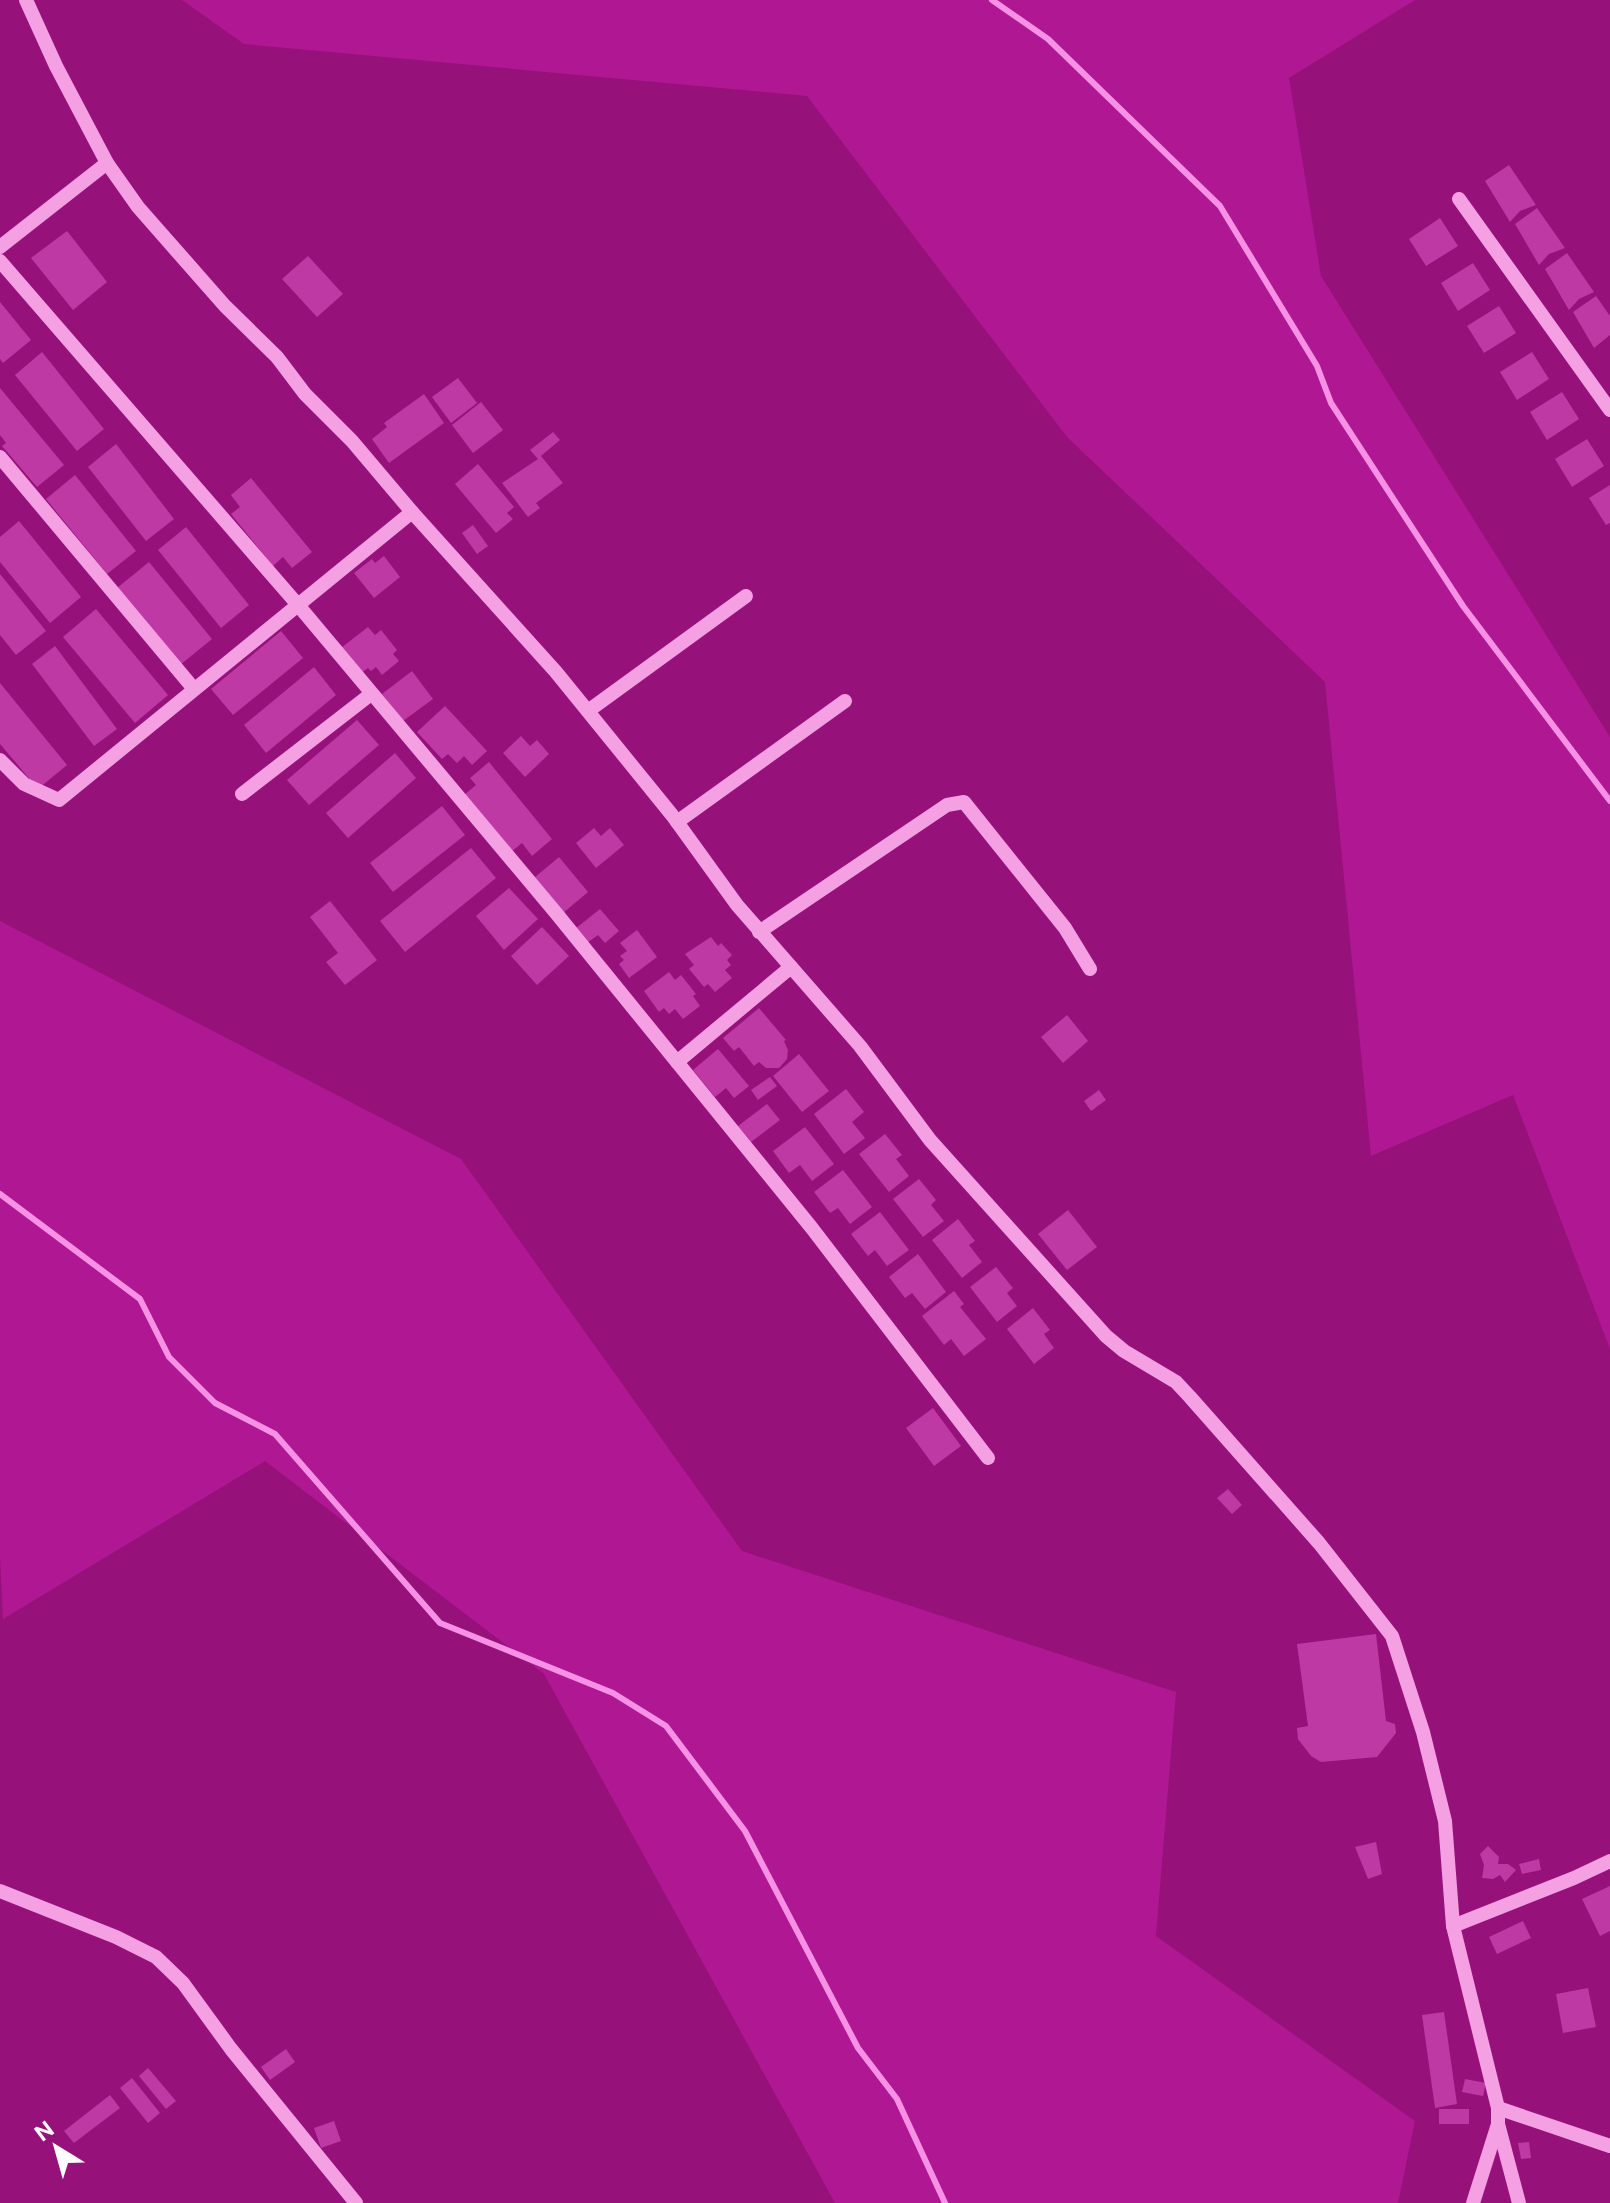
<svg xmlns="http://www.w3.org/2000/svg" width="1610" height="2203" viewBox="0 0 1610 2203" font-family="'Public Sans',sans-serif">
	<rect width="100%" height="100%" fill="#96117a"/>
	<g fill="#b01893">
		<path d="M182,0H1415L1289,78L1321,276L1610,737V1349L1513,1095L1371,1156L1325,682L1067,437L807,96L244,44Z"/>
		<path d="M0,921L461,1159L742,1551L1176,1692L1156,1936L1415,2121L1398,2203H835L544,1674L265,1461L3,1619L0,1557Z"/>
	</g>
	<g fill="none" stroke-linecap="round" stroke-linejoin="round">
		<g stroke="#f791e5" stroke-width="6">
			<path d="M992,0L1048,39L1220,206L1317,366L1331,403L1463,606L1610,801"/>
			<path d="M0,1194L140,1299L169,1357L215,1403L275,1434L440,1623L613,1693L666,1726L745,1831L858,2048L897,2099L945,2203"/>
		</g>
	</g>
	<g fill="#be39a3">
		<path d="M1509,165L1536,205L1520,211L1510,222L1485,181Z"/>
		<path d="M1537,208L1565,248L1549,254L1539,265L1515,224Z"/>
		<path d="M1440,218L1458,246L1426,266L1409,239Z"/>
		<path d="M67,231L107,282L73,310L31,258Z"/>
		<path d="M1567,253L1594,292L1579,299L1569,310L1545,269Z"/>
		<path d="M308,256L343,294L317,317L282,279Z"/>
		<path d="M1473,263L1490,290L1458,311L1441,283Z"/>
		<path d="M1596,296L1610,316V335L1594,348L1573,312Z"/>
		<path d="M0,302L31,340L3,363L0,359Z"/>
		<path d="M1499,306L1516,333L1484,353L1467,326Z"/>
		<path d="M42,352L104,429L77,451L15,375Z"/>
		<path d="M1532,352L1549,379L1517,400L1500,372Z"/>
		<path d="M458,378L477,403L451,423L432,397Z"/>
		<path d="M0,388L64,465L37,487L2,446L6,443L0,435Z"/>
		<path d="M1562,392L1579,419L1547,440L1530,412Z"/>
		<path d="M424,394L444,423L389,463L372,439L387,427L384,423Z"/>
		<path d="M481,402L503,430L473,453L452,425Z"/>
		<path d="M553,432L560,440L541,456L563,483L536,503L540,508L528,517L502,483L538,459L530,450Z"/>
		<path d="M1587,439L1604,466L1572,487L1555,459Z"/>
		<path d="M116,444L174,519L146,541L88,467Z"/>
		<path d="M478,464L514,507L507,513L513,519L496,533L455,484Z"/>
		<path d="M75,475L136,551L107,574L46,499Z"/>
		<path d="M251,478L312,552L292,568L283,557L273,566L231,514L240,507L231,495Z"/>
		<path d="M1610,485V523L1606,525L1589,498Z"/>
		<path d="M19,521L81,597L50,623L0,562V537Z"/>
		<path d="M473,525L488,546L477,554L462,533Z"/>
		<path d="M186,527L249,605L221,628L158,550Z"/>
		<path d="M384,556L400,577L374,598L354,573L372,559L375,563Z"/>
		<path d="M149,562L212,639L180,665L117,588Z"/>
		<path d="M0,574L46,631L16,655L0,635Z"/>
		<path d="M96,609L168,695L135,723L63,637Z"/>
		<path d="M368,627L375,635L381,630L397,650L393,654L399,661L382,675L376,667L371,671L368,668L361,673L341,648Z"/>
		<path d="M281,631L303,658L233,715L211,689Z"/>
		<path d="M55,646L117,729L94,746L32,664Z"/>
		<path d="M314,667L336,695L266,753L244,725Z"/>
		<path d="M412,671L433,699L403,721L382,694Z"/>
		<path d="M0,683L67,765L38,789L0,744Z"/>
		<path d="M445,706L487,751L472,765L464,756L457,763L448,754L442,759L417,732Z"/>
		<path d="M357,720L379,745L309,805L287,780Z"/>
		<path d="M521,736L530,746L537,740L549,754L525,777L503,753Z"/>
		<path d="M395,753L416,778L348,838L326,813Z"/>
		<path d="M489,762L552,839L532,856L522,843L511,852L464,795L476,785L470,778Z"/>
		<path d="M442,806L465,835L393,892L370,863Z"/>
		<path d="M594,828L601,836L610,828L624,845L596,868L576,843Z"/>
		<path d="M471,848L496,878L405,952L380,921Z"/>
		<path d="M559,857L588,892L563,913L534,878Z"/>
		<path d="M509,888L538,919L504,950L476,916Z"/>
		<path d="M330,901L377,960L345,985L326,962L338,953L310,917Z"/>
		<path d="M600,909L619,931L605,943L598,935L587,943L575,929Z"/>
		<path d="M542,927L569,956L537,985L511,956Z"/>
		<path d="M637,930L657,957L629,978L619,964L624,960L620,956L627,951L620,943Z"/>
		<path d="M711,937L718,946L721,943L732,955L727,960L731,965L725,970L732,978L715,992L708,984L704,987L689,969L694,965L685,954Z"/>
		<path d="M669,972L675,980L681,975L696,994L693,996L700,1006L683,1019L675,1009L669,1014L664,1008L659,1012L644,991Z"/>
		<path d="M759,1008L786,1040L784,1041L788,1050L787,1059L779,1068H766L759,1062L754,1066L739,1047L734,1051L723,1038Z"/>
		<path d="M1067,1015L1088,1041L1063,1063L1041,1037Z"/>
		<path d="M718,1049L749,1086L734,1098L726,1088L715,1097L693,1070Z"/>
		<path d="M799,1054L829,1091L802,1112L773,1076Z"/>
		<path d="M770,1077L777,1086L758,1100L751,1090Z"/>
		<path d="M846,1089L864,1112L852,1122L865,1138L844,1154L814,1114Z"/>
		<path d="M1099,1090L1106,1100L1091,1111L1084,1101Z"/>
		<path d="M767,1104L780,1120L751,1142L738,1126Z"/>
		<path d="M805,1127L834,1164L812,1181L800,1165L789,1173L773,1151Z"/>
		<path d="M885,1134L902,1155L896,1159L909,1176L889,1192L859,1154Z"/>
		<path d="M843,1170L872,1207L850,1224L838,1208L830,1213L814,1192Z"/>
		<path d="M919,1179L936,1200L931,1205L944,1221L923,1237L893,1199Z"/>
		<path d="M1068,1210L1097,1247L1067,1270L1038,1234Z"/>
		<path d="M880,1212L909,1250L887,1266L875,1250L868,1256L851,1234Z"/>
		<path d="M958,1219L975,1241L969,1245L982,1262L962,1278L932,1240Z"/>
		<path d="M918,1254L946,1292L925,1309L912,1293L905,1298L889,1277Z"/>
		<path d="M996,1267L1013,1288L1007,1293L1017,1306L997,1322L970,1287Z"/>
		<path d="M954,1291L964,1304L960,1307L986,1339L964,1356L951,1339L944,1345L922,1316Z"/>
		<path d="M1033,1308L1050,1330L1044,1334L1054,1348L1034,1364L1007,1329Z"/>
		<path d="M933,1408L961,1446L934,1466L906,1428Z"/>
		<path d="M1228,1489L1242,1505L1232,1514L1217,1498Z"/>
		<path d="M1376,1634L1386,1721L1395,1724L1396,1733L1377,1757L1321,1762L1311,1756L1298,1739L1297,1728L1308,1726L1297,1644Z"/>
		<path d="M1376,1842L1382,1874L1368,1879L1355,1847Z"/>
		<path d="M1488,1846L1499,1857L1498,1864H1508L1516,1870L1505,1882L1500,1875L1493,1879L1482,1878L1484,1865L1480,1854Z"/>
		<path d="M1539,1859L1541,1870L1522,1874L1519,1864Z"/>
		<path d="M1610,1886V1931L1600,1936L1582,1899Z"/>
		<path d="M1523,1921L1531,1938L1497,1954L1489,1937Z"/>
		<path d="M1588,1988L1596,2027L1563,2033L1556,1994Z"/>
		<path d="M1444,2012L1457,2104L1435,2108L1422,2015Z"/>
		<path d="M286,2049L295,2062L270,2080L261,2067Z"/>
		<path d="M148,2068L176,2101L166,2109L139,2076Z"/>
		<path d="M132,2078L160,2113L148,2123L120,2088Z"/>
		<path d="M1465,2079L1486,2083L1483,2096L1462,2092Z"/>
		<path d="M110,2095L120,2108L74,2143L64,2131Z"/>
		<rect x="1439" y="2109" width="30" height="15"/>
		<path d="M334,2121L341,2141L321,2148L314,2128Z"/>
		<path d="M1529,2142L1531,2158L1521,2159L1518,2143Z"/>
	</g>
	<g fill="none" stroke-linecap="round" stroke-linejoin="round">
		<g stroke="#f4a0e3" stroke-width="14">
			<path d="M26,0L56,66L107,163L138,207L225,306L277,357L305,394L352,441L412,512L298,605L556,913L811,1227L988,1458"/>
			<path d="M1459,199L1610,410"/>
			<path d="M0,247L107,163"/>
			<path d="M0,261L298,605L59,800L24,784L0,760"/>
			<path d="M0,457L194,689"/>
			<path d="M412,512L556,672L672,815L737,905L860,1046L930,1140L1106,1336L1124,1351L1176,1382L1190,1397L1319,1543L1392,1636L1423,1732L1445,1821L1453,1926L1498,2108V2124L1519,2203"/>
			<path d="M588,711L746,596"/>
			<path d="M242,794L371,694"/>
			<path d="M677,822L845,701"/>
			<path d="M759,932L947,805L964,802L1065,928L1090,969"/>
			<path d="M677,1062L791,967"/>
			<path d="M0,1891L116,1937L156,1957L183,1983L231,2049L356,2203"/>
			<path d="M1453,1926L1574,1878L1610,1861"/>
			<path d="M1498,2108L1610,2146"/>
			<path d="M1473,2203L1498,2124"/>
		</g>
	</g>
	<g transform="translate(56 2147) rotate(323)" stroke="#96117a" stroke-width="6" paint-order="stroke">
	<path d="M0-6L14 30L0 20L-14 30Z" fill="#ffffff"/>
	<text y="-12" font-size="22" font-weight="bold" text-anchor="middle" fill="#ffffff">N</text>
	</g>
</svg>
